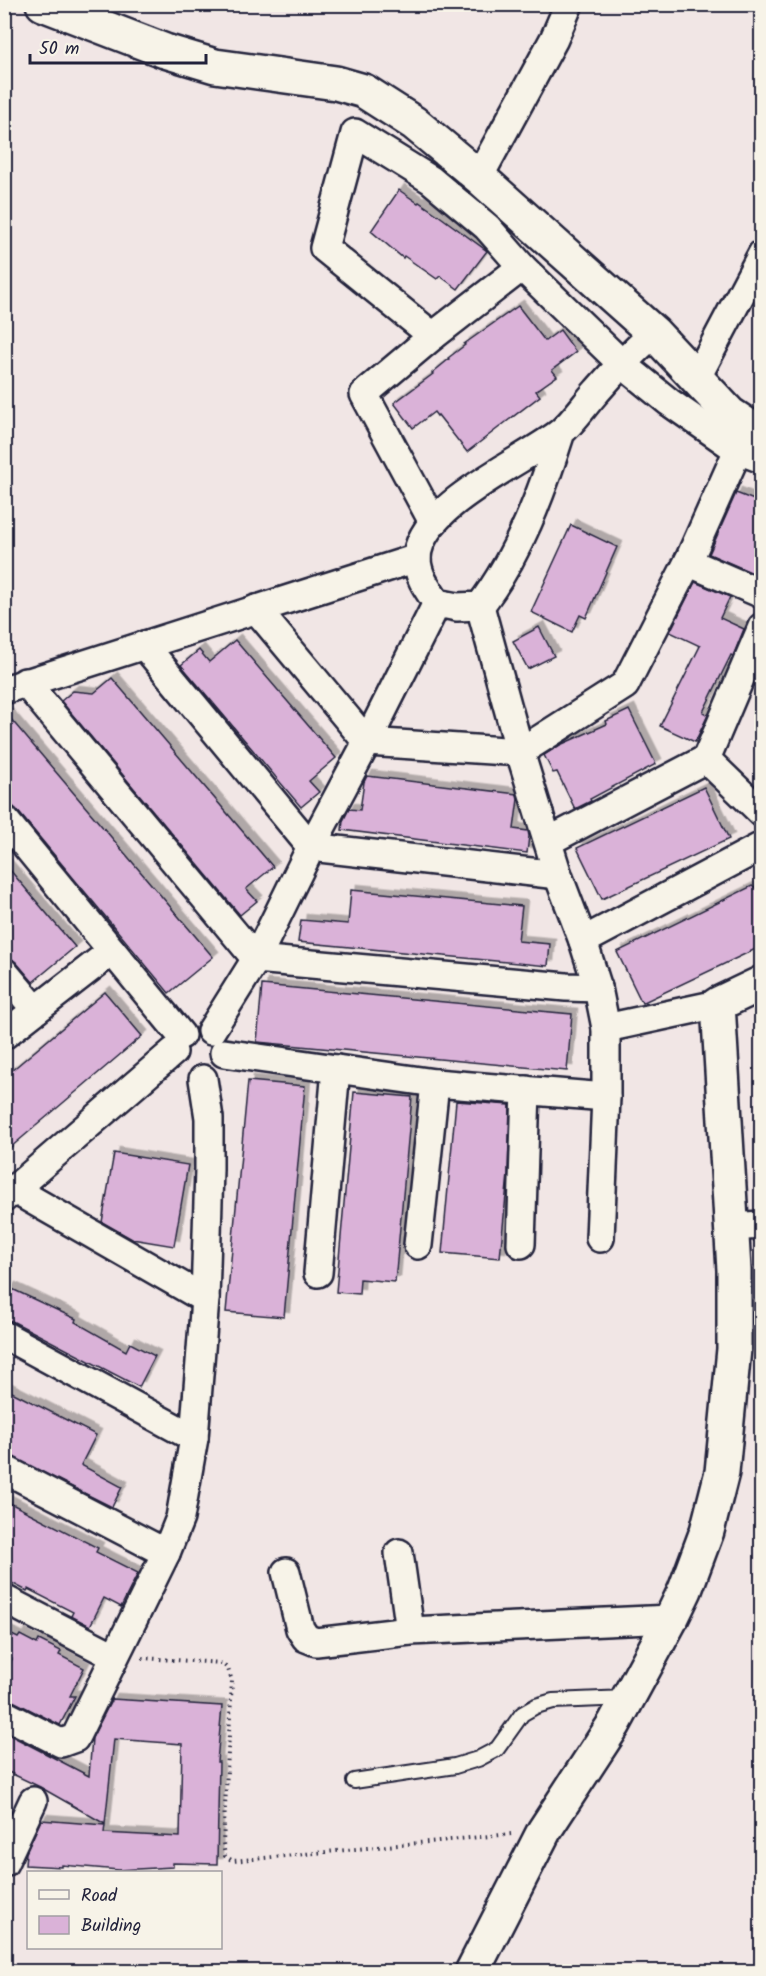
<svg xmlns="http://www.w3.org/2000/svg" width="766" height="1976" viewBox="0 0 766 1976" font-family="Kalam,sans-serif">
	<defs>
		<filter id="shadow"><feDropShadow dx="5.5" dy="-5.5" stdDeviation="0" flood-color="#0004"/></filter>
	</defs>
	<rect width="100%" height="100%" fill="#f1e6e5"/>
	<filter id="ink" filterUnits="userSpaceOnUse"><feTurbulence type="fractalNoise" baseFrequency=".0167" numOctaves="2"/><feDisplacementMap in="SourceGraphic" scale="12" xChannelSelector="R" yChannelSelector="G"/><feConvolveMatrix kernelMatrix="1 2 1 2 8 2 1 2 1" color-interpolation-filters="sRGB"/></filter>
	<g filter="url(#ink)">
		<g fill="#dab2d8" stroke="#22223b" stroke-width="1.5" filter="url(#shadow)">
			<path d="M399,190L418,203L419,202L438,215L487,251L458,289L440,276L437,279L404,256L403,258L371,231Z"/>
			<path d="M518,306L545,341L560,330L576,352L552,370L557,376L536,391L540,396L467,452L438,415L437,416L434,412L413,428L394,403L433,374L432,373L449,359L448,358L465,345L464,344Z"/>
			<path d="M736,493L762,503V577L709,554Z"/>
			<path d="M571,525L617,547L586,618L580,615L572,632L531,612Z"/>
			<path d="M695,582L730,597L720,618L744,629L733,656L731,655L703,712L708,715L695,742L660,726L700,646L670,632Z"/>
			<path d="M539,627L554,656L528,669L513,641Z"/>
			<path d="M235,640L336,758L309,781L319,792L301,807L181,665L199,650L209,662Z"/>
			<path d="M112,678L273,867L246,889L257,901L240,915L61,701L73,691L94,693Z"/>
			<path d="M629,710L656,764L590,799L591,801L575,809L557,772L553,773L544,755L560,745L607,724L606,721Z"/>
			<path d="M4,711L213,957L169,993L16,809L4,800Z"/>
			<path d="M367,776L517,794L518,799L514,829L528,831L529,836L527,853L342,830L343,821L349,809L360,810L364,782Z"/>
			<path d="M704,787L729,839L602,899L577,848Z"/>
			<path d="M4,863L75,947L33,982L16,962L4,953Z"/>
			<path d="M752,886L762,890V946L642,1003L617,952Z"/>
			<path d="M351,890L522,906L518,941L550,944L548,966L298,942L301,920L348,924Z"/>
			<path d="M262,985L572,1014L567,1071L257,1042Z"/>
			<path d="M105,992L142,1036L4,1153V1077Z"/>
			<path d="M248,1081L305,1086L284,1317L226,1312Z"/>
			<path d="M354,1092L412,1097L395,1282L360,1279L359,1294L336,1292Z"/>
			<path d="M456,1101L510,1105L508,1174L500,1258L442,1253Z"/>
			<path d="M114,1153L188,1165L174,1246L132,1239L102,1222Z"/>
			<path d="M10,1288L76,1319L75,1322L126,1351L130,1343L155,1356L139,1387L12,1321L4,1319V1298Z"/>
			<path d="M4,1388L96,1435L81,1465L122,1487L112,1507L4,1453Z"/>
			<path d="M4,1500L98,1548L96,1552L138,1573L121,1607L104,1598L90,1626L71,1616L73,1612L28,1589L27,1591L4,1579Z"/>
			<path d="M4,1631L18,1638L20,1635L37,1644L39,1640L61,1651L59,1655L84,1668L70,1696H75L60,1725L11,1700L4,1698V1675L12,1659L4,1655Z"/>
			<path d="M112,1699L222,1706L217,1762H219L217,1864L173,1863V1867L119,1870L62,1865V1867L25,1865L26,1853L41,1820L105,1825L104,1833L180,1837L182,1744L114,1739L105,1824L40,1787L4,1770V1732L89,1776L92,1738Z"/>
		</g>
		<g fill="none" stroke-linecap="round" stroke-linejoin="round">
			<defs>
				<path id="service" d="M354,1781L455,1766L478,1759L497,1749L522,1714L536,1706L553,1701L627,1698"/>
				<g id="minor">
					<path d="M479,177L554,39L569,4"/>
					<path d="M433,336L324,248L355,133L431,180L487,227L522,267L621,363L669,402L738,450L762,459"/>
					<path d="M696,379L762,254"/>
					<path d="M561,432C542,492 519,555 480,606L457,607L437,603C428,590 417,575 417,558C419,505 525,461 561,432C574,421 585,404 597,391C615,370 634,351 654,333"/>
					<path d="M433,522L364,394L433,336L522,267"/>
					<path d="M688,562L762,594"/>
					<path d="M480,606L520,752L558,875L583,941L598,988L606,1028V1097L600,1238"/>
					<path d="M256,609L367,742L520,752L625,685L688,562L738,450"/>
					<path d="M144,645L311,847L558,875"/>
					<path d="M25,682L256,959L566,987L598,988"/>
					<path d="M4,690L417,558"/>
					<path d="M706,759L762,813"/>
					<path d="M4,819L181,1035"/>
					<path d="M549,841L706,759L762,627"/>
					<path d="M583,941L762,846"/>
					<path d="M4,972L36,1010"/>
					<path d="M606,1028L718,1004"/>
					<path d="M211,1031L256,959L311,847L367,742L437,603"/>
					<path d="M4,1035L112,951"/>
					<path d="M224,1053L435,1083L606,1097"/>
					<path d="M15,1190L205,1299"/>
					<path d="M4,1198L173,1052"/>
					<path d="M731,1227L762,1225"/>
					<path d="M521,1244L526,1090"/>
					<path d="M418,1245L435,1083"/>
					<path d="M318,1273L336,1069"/>
					<path d="M4,1335L194,1438"/>
					<path d="M4,1469L166,1553"/>
					<path d="M399,1553L410,1631"/>
					<path d="M286,1572L300,1629L306,1638L316,1642L410,1631L671,1619"/>
					<path d="M4,1599L114,1656"/>
					<path d="M4,1714L61,1743L75,1738L166,1553L180,1518L194,1438L205,1299L209,1169V1118L203,1079"/>
					<path d="M4,1863L33,1801"/>
				</g>
				<g id="tertiary">
					<path d="M43,4L165,51L215,66L336,83L364,91L414,123L479,177L654,333L730,414L762,435"/>
					<path d="M472,1972L544,1831L614,1724L671,1619L685,1590L707,1531L722,1472L734,1349V1270L718,1004L762,983"/>
				</g>
			</defs>
			<use href="#service" stroke="#22223b" stroke-width="18"/>
			<use href="#minor" stroke="#22223b" stroke-width="32"/>
			<use href="#tertiary" stroke="#22223b" stroke-width="38"/>
			<path stroke="#22223b" stroke-width="4" stroke-dasharray="1.5 4.5" stroke-linecap="butt" d="M142,1658L222,1663L228,1669L232,1681L223,1843L225,1856L233,1861L511,1834"/>
			<use href="#service" stroke="#f7f3e8" stroke-width="14"/>
			<use href="#minor" stroke="#f7f3e8" stroke-width="27"/>
			<use href="#tertiary" stroke="#f7f3e8" stroke-width="33"/>
		</g>
	</g>
	<rect width="766" height="1976" fill="none" stroke="#f7f3e8" stroke-width="24"/>
	<rect x="12" y="12" width="742" height="1952" fill="none" stroke="#22223b" stroke-width="2" filter="url(#ink)"/>
	<rect x="27" y="1871" width="195" height="78" fill="#f7f3e8" stroke="#a29fa3" stroke-width="1.5"/>
	<rect x="39" y="1890" width="30" height="9" fill="#f7f3e8" stroke="#a29fa3" stroke-width="1.5"/>
	<text x="81" y="1901" font-size="18" fill="#22223b">Road</text>
	<rect x="39" y="1916" width="30" height="18" fill="#dab2d8" stroke="#a29fa3" stroke-width="1.5"/>
	<text x="81" y="1931" font-size="18" fill="#22223b">Building</text>
	<path d="M30 54v9h176v-9" fill="none" stroke="#22223b" stroke-width="3"/>
	<text x="39" y="54" font-size="18" fill="#22223b" stroke="#f7f3e8" stroke-width="4.5" paint-order="stroke">50 m</text>
</svg>
